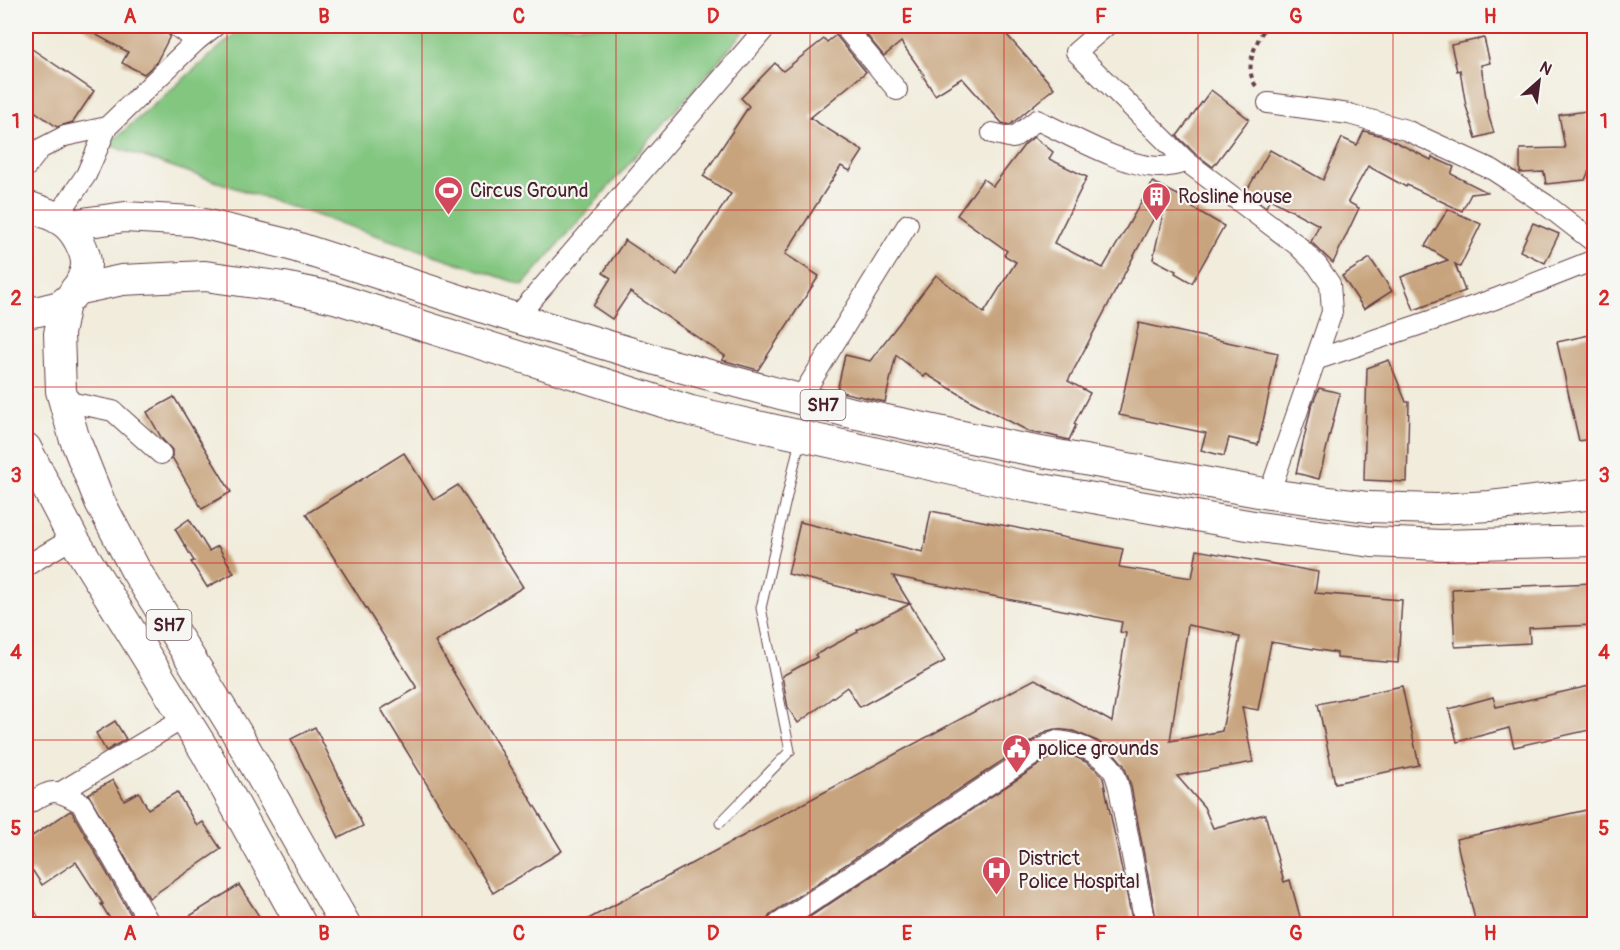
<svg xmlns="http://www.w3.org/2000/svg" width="1620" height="950" viewBox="0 0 1620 950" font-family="Pangolin,sans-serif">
	<rect width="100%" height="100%" fill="#f6f6f2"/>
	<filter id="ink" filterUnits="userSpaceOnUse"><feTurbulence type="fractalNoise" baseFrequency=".0167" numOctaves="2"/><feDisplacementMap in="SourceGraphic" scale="12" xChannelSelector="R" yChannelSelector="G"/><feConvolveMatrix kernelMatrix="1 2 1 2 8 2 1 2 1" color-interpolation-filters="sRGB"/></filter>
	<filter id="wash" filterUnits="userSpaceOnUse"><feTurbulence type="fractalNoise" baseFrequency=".008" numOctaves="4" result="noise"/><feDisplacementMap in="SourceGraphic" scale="24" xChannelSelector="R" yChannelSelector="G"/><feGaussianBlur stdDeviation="1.35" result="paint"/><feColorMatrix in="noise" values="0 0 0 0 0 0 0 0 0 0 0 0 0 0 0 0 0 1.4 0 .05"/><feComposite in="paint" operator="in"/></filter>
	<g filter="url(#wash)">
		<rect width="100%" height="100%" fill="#f1ecdb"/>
		<path fill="#82c680" stroke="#667256" stroke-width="1.5" d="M244,26H749L523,285L108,145Z"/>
		<g id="blocks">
			<g fill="#c8a47e" fill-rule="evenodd">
				<path d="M80,26H164L165,31L170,36L156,63L144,74L122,63L128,52Z"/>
				<path d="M859,26H999L1054,88L1010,125L1002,123L962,78L935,95L923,76L924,75L901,42L884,56Z"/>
				<path d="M836,35L866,72L810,118L863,151L850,171L841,166L785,254L819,276L758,370L722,360L725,356L630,292L612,319L593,306L611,278L603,273L625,240L677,275L731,194L703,176L749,106L741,98L775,63L783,71L824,39L827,42Z"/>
				<path d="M1484,38L1490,63L1481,65L1489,117L1494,133L1476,138L1466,106L1460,70L1457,71L1451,45Z"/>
				<path d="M32,49L94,91L73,122L57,127L26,105V59Z"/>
				<path d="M1211,90L1249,119L1213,167L1195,153L1177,136Z"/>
				<path d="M1586,111L1592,149H1594V159L1585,180L1546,184L1544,172L1520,173V149L1565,148L1559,115Z"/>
				<path d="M1364,131L1386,137L1431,160L1432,157L1454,167L1451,174L1487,192L1471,194L1462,211L1407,185L1406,187L1368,166L1348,202L1359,208L1333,263L1311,242L1319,225L1270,199L1266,207L1246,192L1270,150L1323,180L1342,138L1357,145Z"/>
				<path d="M1034,137L1053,152L1049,159L1087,177L1054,243L1103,268L1153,182L1195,204L1193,208L1224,226L1192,283L1175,273L1176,271L1153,259L1168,191L1068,381L1090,393L1074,424L1076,425L1069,440L1041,433V434L1030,432L973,402L926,374L924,377L896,355L885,402L837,391L845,355L870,361L936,275L984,313L1016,262L1004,255L1007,251L957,215L983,179L993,186L1025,144Z"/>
				<path d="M1448,209L1481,224L1460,267L1455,264L1465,291L1414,310L1401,277L1448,260L1425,246Z"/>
				<path d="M1533,223L1559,234L1545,263L1520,251Z"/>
				<path d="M1370,258L1392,291L1364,309L1342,276Z"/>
				<path d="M1139,323L1278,353L1258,445L1229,438L1224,456L1201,450L1206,433L1119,415Z"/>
				<path d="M1594,334V438L1579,441L1557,342Z"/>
				<path d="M1389,360L1406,402H1409L1407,482L1364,480L1367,368Z"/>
				<path d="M1319,388L1340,393L1319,479L1296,473L1311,408Z"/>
				<path d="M174,397L231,492L202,509L172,457V450L162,439L147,412Z"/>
				<path d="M404,453L434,500L458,485L523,587L435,642L562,851L493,893L381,709L417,688L306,514Z"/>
				<path d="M931,511L1123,549L1119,567L1192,578L1197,550L1318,572L1315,593L1402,600L1398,663L1337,658V653L1271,642L1258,710L1242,707L1253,762L1177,776L1204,807L1213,828L1265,814L1284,882L1290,880L1302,924H1157L1131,786L1124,765L1113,752L1097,741L1073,731L1055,729L1047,731L771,914L768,918L766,924H579L1035,679L1112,722L1126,633L1120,632L1122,622L893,576L945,661L860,707L847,687L798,723L788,708L782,676L817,657L815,655L858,632L857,630L910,604L788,574L800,522L923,552ZM1188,625L1234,634V636L1240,637L1222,731L1170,741Z"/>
				<path d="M189,519L209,551L218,546L234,573L207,587L191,562L194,561L175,529Z"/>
				<path d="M1594,583V625L1529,628L1530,643L1455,647L1452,589Z"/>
				<path d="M1594,685V729L1514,747L1509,728L1457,742L1449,709L1493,697L1496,707Z"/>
				<path d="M1402,686L1419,765L1335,783L1318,704Z"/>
				<path d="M115,721L126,739L106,751L96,733Z"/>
				<path d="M315,727L363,826L339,838L291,739Z"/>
				<path d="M1057,753L1073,756L1086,762L1097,770L1103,778L1133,924H799Z"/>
				<path d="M113,780L124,800L139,792L148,809L177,792L197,826L203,822L221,849L149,898L88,794Z"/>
				<path d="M1591,809L1594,823V924H1476L1456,839Z"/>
				<path d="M70,811L72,812L136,924H113L101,904H103L76,862L42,885L33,871L26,876V840Z"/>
				<path d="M239,885L264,924H177Z"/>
			</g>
		</g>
	</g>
	<g filter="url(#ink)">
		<use href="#blocks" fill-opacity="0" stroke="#633e45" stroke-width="1.5"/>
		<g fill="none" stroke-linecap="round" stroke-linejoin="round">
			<defs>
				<path id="service" d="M720,823L790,751L761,608L800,440"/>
				<g id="minor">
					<path d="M176,26L196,41"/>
					<path d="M844,26L897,90"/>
					<path d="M1106,26L1076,52L1187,162L1297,245L1317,265L1330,284L1332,312L1269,494"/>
					<path d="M1268,103L1349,114L1406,130L1493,170L1545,204L1594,242"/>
					<path d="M992,133L1013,138L1037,120C1070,135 1124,167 1160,167C1168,167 1178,164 1187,162"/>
					<path d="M26,167L40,149L65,136L107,127"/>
					<path d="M56,219L86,175L107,127L196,41L215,26"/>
					<path d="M516,318L767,26"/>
					<path d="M1315,360L1495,299L1594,260"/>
					<path d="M800,399L908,224"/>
					<path d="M64,401L113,411L161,454"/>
					<path d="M26,566L73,538"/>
					<path d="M61,792L184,718"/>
					<path d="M26,805C53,789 52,787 81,803L150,924"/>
					<path d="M26,916L30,924"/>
					<path d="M778,924L1054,741C1075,741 1096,751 1110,766C1115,771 1117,781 1119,788L1145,924"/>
				</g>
				<g id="primary">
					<path d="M26,206C39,210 56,215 67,225C76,233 85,250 86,262C87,274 75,295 65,302C60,307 50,308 44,310C37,311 32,313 26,312"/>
					<path d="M68,225L125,217L192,221L287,244L506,315L676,366L848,412L1014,447L1269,494L1368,507L1437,509L1490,506L1594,494"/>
					<path d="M75,290L122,280L205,276L284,287L335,298L691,411L1019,485L1259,527L1372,542L1442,545L1594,541"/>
					<path d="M65,303L59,334L61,391L74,437L100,502L135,569L236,732L345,924"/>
					<path d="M26,448L73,538L205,751L301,924"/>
				</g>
			</defs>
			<use href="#service" stroke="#633e45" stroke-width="11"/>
			<use href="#minor" stroke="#633e45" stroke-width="22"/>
			<use href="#primary" stroke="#633e45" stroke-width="32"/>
			<path stroke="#633e45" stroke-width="4" stroke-dasharray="4.5 4.5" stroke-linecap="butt" d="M1256,86C1243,68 1256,42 1266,26"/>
			<use href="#service" stroke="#fff" stroke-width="9"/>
			<use href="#minor" stroke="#fff" stroke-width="20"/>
			<use href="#primary" stroke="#fff" stroke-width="30"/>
		</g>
	</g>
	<path fill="none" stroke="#d62828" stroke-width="1.5" stroke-opacity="0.55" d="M227,26V924M422,26V924M616,26V924M810,26V924M1004,26V924M1198,26V924M1393,26V924M26,210H1594M26,387H1594M26,563H1594M26,740H1594"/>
	<defs>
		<symbol id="stadium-pin" viewBox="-11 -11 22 30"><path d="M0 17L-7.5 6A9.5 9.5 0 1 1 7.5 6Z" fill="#d1495b" stroke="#f6f6f2"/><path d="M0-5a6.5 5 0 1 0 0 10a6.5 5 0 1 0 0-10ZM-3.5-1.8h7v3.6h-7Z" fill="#fff"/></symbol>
		<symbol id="building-pin" viewBox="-11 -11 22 30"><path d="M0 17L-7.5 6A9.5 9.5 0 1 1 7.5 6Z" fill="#d1495b" stroke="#f6f6f2"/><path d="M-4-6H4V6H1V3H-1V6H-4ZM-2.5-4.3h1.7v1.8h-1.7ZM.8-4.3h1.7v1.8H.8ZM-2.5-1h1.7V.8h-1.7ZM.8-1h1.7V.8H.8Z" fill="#fff"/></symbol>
		<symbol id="civic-pin" viewBox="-11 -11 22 30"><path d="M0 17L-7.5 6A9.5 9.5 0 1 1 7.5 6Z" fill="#d1495b" stroke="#f6f6f2"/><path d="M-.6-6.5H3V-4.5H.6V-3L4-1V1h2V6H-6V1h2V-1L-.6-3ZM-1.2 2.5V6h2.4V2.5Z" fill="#fff"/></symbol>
		<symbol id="hospital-pin" viewBox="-11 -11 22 30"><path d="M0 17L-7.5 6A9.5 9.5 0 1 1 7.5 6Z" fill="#d1495b" stroke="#f6f6f2"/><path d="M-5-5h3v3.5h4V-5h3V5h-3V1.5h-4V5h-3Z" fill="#fff"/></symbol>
	</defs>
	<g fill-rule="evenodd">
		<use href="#stadium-pin" x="432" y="174" width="33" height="45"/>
		<use href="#building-pin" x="1140" y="180" width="33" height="45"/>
		<use href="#civic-pin" x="1000" y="732" width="33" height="45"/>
		<use href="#hospital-pin" x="980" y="854" width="33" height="45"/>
	</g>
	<g text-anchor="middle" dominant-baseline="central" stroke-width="4.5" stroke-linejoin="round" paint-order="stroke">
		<g fill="#f6f6f2" stroke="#7e6067" stroke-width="1.5">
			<rect x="800.5" y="390" width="45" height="30" rx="4.5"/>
			<rect x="146.5" y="610" width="45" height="30" rx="4.5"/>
		</g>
		<g font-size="18" font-weight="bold" fill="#4a1f2b">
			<text x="823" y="405">SH7</text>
			<text x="169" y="625">SH7</text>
		</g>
		<g font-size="20" fill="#4a1f2b" stroke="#f6f6f2" text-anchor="start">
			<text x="470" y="190">Circus Ground</text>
			<text x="1178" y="196">Rosline house</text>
			<text x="1038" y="748">police grounds</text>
			<text x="1018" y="858">District<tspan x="1018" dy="23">Police Hospital</tspan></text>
		</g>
	</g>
	<rect width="1620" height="950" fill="none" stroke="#f6f6f2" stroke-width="66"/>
	<g transform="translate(1539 81) rotate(28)" stroke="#f6f6f2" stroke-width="4.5" paint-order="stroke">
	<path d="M0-4.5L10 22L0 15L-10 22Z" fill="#4a1f2b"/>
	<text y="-9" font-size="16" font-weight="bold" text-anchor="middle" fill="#4a1f2b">N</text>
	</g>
	<rect x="33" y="33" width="1554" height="884" fill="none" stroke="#d62828" stroke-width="2"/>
	<g font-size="20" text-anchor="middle" font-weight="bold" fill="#d62828">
		<text x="130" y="23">A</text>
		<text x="324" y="23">B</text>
		<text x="519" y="23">C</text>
		<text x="713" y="23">D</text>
		<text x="907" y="23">E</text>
		<text x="1101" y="23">F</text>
		<text x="1296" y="23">G</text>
		<text x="1490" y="23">H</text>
		<text x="16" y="128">1</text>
		<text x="1604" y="128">1</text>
		<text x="16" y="305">2</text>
		<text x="1604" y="305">2</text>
		<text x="16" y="482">3</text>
		<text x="1604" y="482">3</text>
		<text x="16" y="659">4</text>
		<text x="1604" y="659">4</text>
		<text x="16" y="835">5</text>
		<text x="1604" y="835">5</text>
		<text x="130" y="940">A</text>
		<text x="324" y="940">B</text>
		<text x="519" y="940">C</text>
		<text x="713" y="940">D</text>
		<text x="907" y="940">E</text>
		<text x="1101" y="940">F</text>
		<text x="1296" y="940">G</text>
		<text x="1490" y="940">H</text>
	</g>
</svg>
